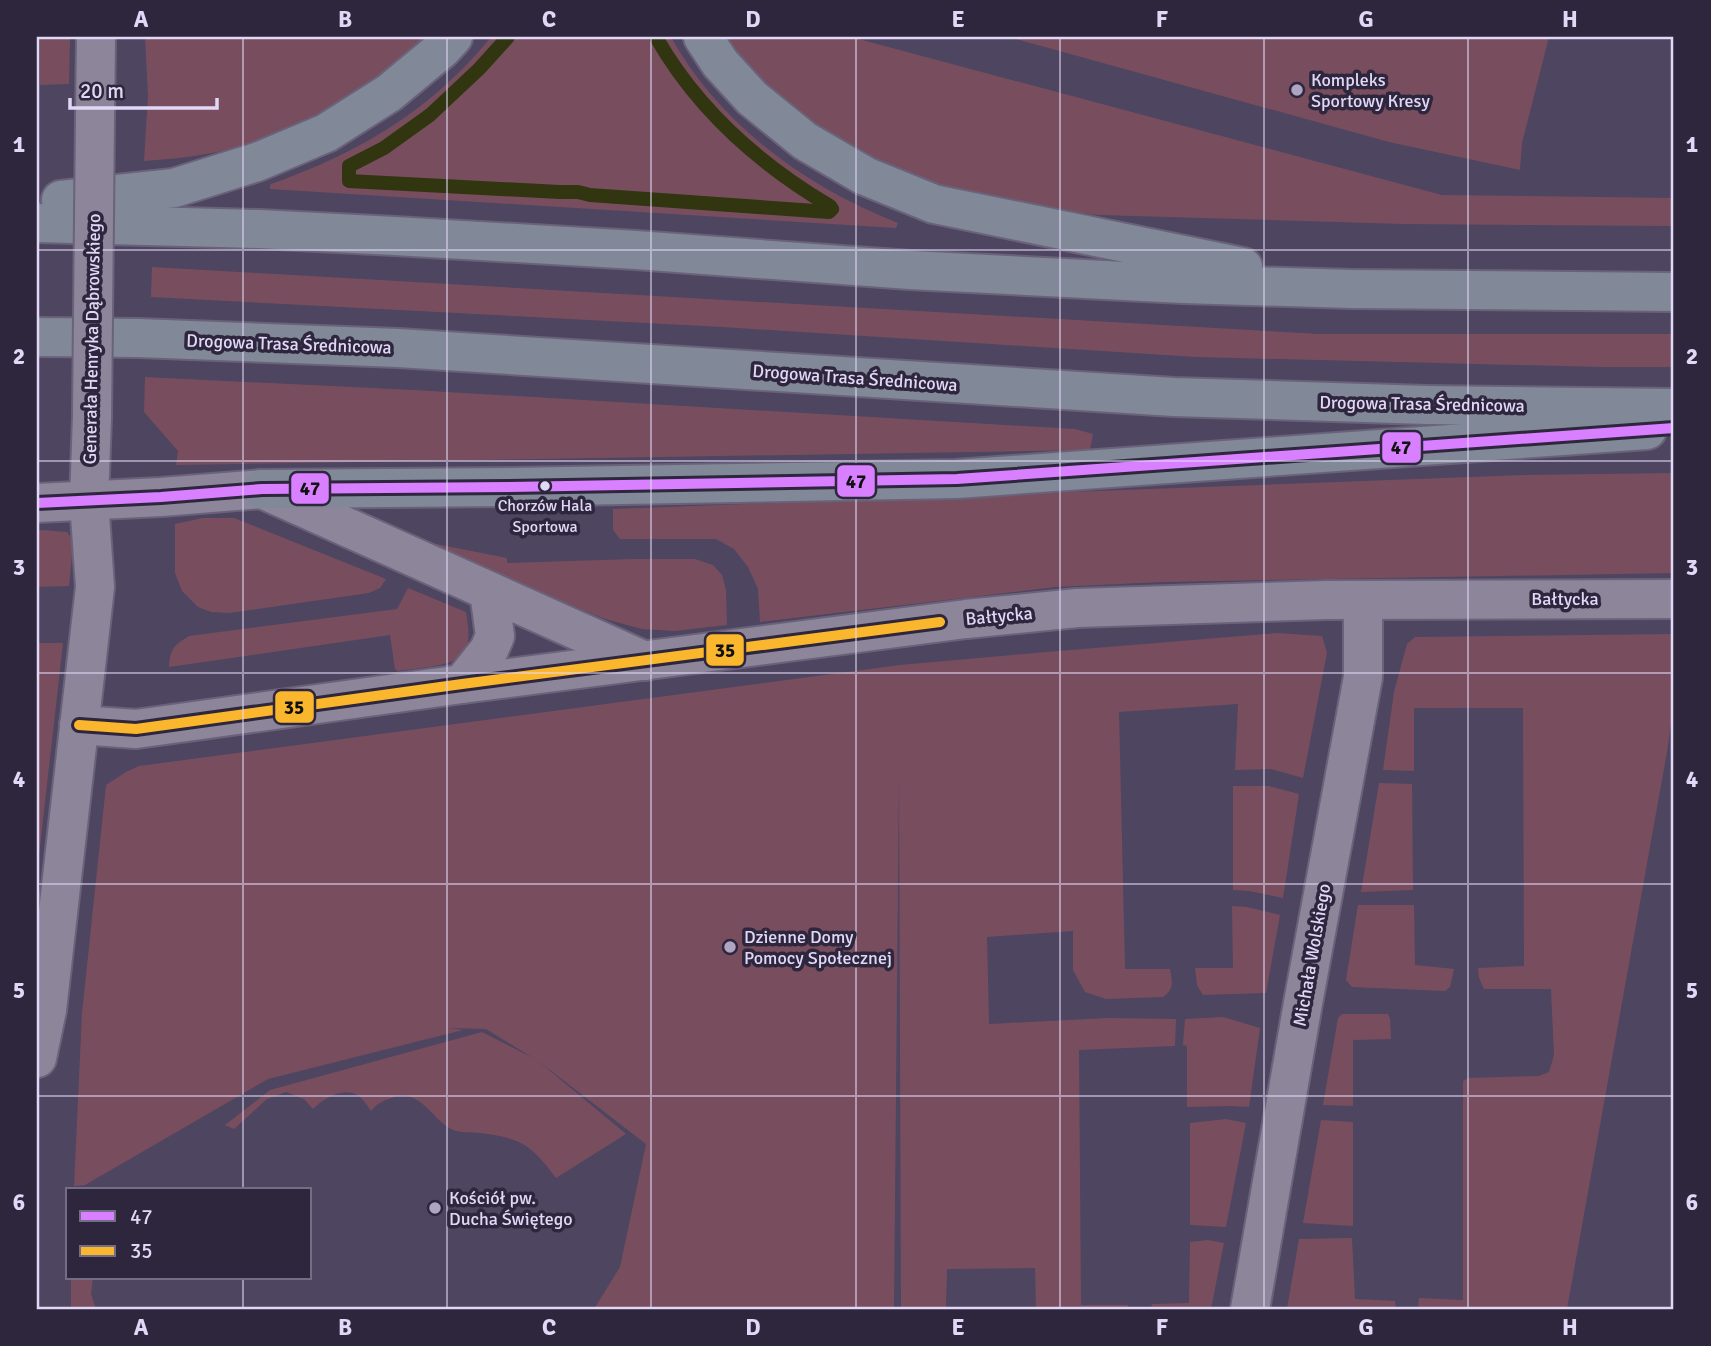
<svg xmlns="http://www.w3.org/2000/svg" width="1711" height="1346" viewBox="0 0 1711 1346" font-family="Signika,sans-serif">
	<rect width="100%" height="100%" fill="#4e4560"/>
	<g fill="#784e5f">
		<path d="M40,37H70L69,84L40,85Z"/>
		<path d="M145,37H432C412,54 392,73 371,88C360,97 346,102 333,109C269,144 217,156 144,161L148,95Z"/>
		<path d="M491,37H671C719,124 807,188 898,223L896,228L270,189V185L271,184C339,160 403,127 455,76C468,64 480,50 491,37Z"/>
		<path d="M726,37H851L1442,195L1674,198V226L1405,224L1100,215L1027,207L968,194L899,173L811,128L745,66Z"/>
		<path d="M1009,37H1549L1522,143L1520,170L1389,142Z"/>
		<path d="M152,267L1319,334H1674V367H1601L1196,357L722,327L151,297Z"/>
		<path d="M145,377L413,390L1075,429L1093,434L1090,450L176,465L178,451L144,412Z"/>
		<path d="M1674,473V573L1162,582L1056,587L760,622L758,589L748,567L734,549L716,539H620L613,530V509L1524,475Z"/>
		<path d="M203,518H234L386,579L380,588L369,593L229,613L211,612L198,607L182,591L175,573V524Z"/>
		<path d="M42,530L67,532L73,540V546L69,586L37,587V531Z"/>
		<path d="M431,543L507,558V563L633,559H695L713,565L722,575L726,590L727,625L675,631L642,629L605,619L428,548Z"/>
		<path d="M408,588L466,612C468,625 472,644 462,655C452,667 414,668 398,671L395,669L390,635L169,667C170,649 174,645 189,636L397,609Z"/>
		<path d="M1277,633L1322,636L1327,653L1303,778L1271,769L1235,770L1238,704L1119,712L1125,969H1170C1172,983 1175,988 1163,997L1106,999L1085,992L1073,970V931L987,937L989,1024L1108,1018L1176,1019L1175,1046L1079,1050L1081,1305H1128V1309H1036L1035,1268L947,1269L946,1309H901L899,772L894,1309H594L620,1267L646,1144L537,1060L626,1134L556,1178C531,1145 522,1138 480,1133C472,1132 460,1133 453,1130C432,1120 420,1088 394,1097C384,1101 378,1102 371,1111C368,1107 364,1100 360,1097C345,1085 324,1098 313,1109L304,1099L286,1092L267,1099L234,1129L225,1125L270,1090L482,1032L533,1058L486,1029L447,1028L463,1030L268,1079L85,1185L74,1186L82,1013L106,785L126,772L139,766L900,665L1046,652Z"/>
		<path d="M1674,634V702L1667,752L1567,1309H1418L1419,1298L1463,1300V1081L1468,1078L1539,1076L1549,1072L1554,1055L1551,989H1484L1479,978L1478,968L1524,966L1523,708H1414V771L1383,770L1394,692L1407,644L1415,637Z"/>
		<path d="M37,643H63L37,873Z"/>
		<path d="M1379,783L1412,784L1413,890L1361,892Z"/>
		<path d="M1233,786H1269L1299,794L1283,898L1249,891L1233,890Z"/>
		<path d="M1358,905H1414L1415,965L1454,969L1450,987L1445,991L1352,987L1346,980Z"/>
		<path d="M1232,906L1247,907L1280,915L1266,993L1203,995L1197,985L1195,968H1233Z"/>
		<path d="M1342,1014H1388L1390,1019L1391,1039L1353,1040V1106L1323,1105L1338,1018Z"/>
		<path d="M1223,1017L1260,1028L1249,1107L1230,1106L1187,1107V1046L1183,1045L1185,1019Z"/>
		<path d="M1226,1119L1246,1123L1226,1227L1190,1225V1123Z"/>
		<path d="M1321,1120L1353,1122V1226L1303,1223Z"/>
		<path d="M1352,1238L1355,1299L1395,1301L1396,1309H1287L1299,1239Z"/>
		<path d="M1208,1240L1224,1243L1211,1309H1151L1152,1304L1189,1303L1190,1242Z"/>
		<path d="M71,1278H93L91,1294L96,1309H71Z"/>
	</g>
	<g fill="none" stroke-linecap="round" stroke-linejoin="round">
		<path stroke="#313611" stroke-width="14" d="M508,37L479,69L430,115L384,148L349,166V181L560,192H578L590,195L829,212L832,209L830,206C759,164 697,109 656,37"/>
		<defs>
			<g id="minor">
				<path d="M262,489L645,661"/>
				<path d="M462,684L489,650L495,636L489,591"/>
				<path d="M79,725L136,729L462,684L966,619L1077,608L1327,600L1674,599"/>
				<path d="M1250,1309L1303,1003L1363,677V600"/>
			</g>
			<g id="tertiary">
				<path d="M95,117L96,37"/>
				<path d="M37,503L161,497L262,489"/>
				<path d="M37,1058L47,1010L95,587L89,501L92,417"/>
			</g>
			<g id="primary">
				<path d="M703,37L720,63L752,98L805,141L865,176L934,204L1243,267"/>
				<path d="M61,200L174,188L257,162L326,133L389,93L442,49L453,37"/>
				<path d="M37,223L259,229L395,236L636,250L910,270L1183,284L1352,289L1674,292"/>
				<path d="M37,337L138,338L398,348L1174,397L1427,405L1674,408"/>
				<path d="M262,489L510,487L957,479L1647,430"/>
			</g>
		</defs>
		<use href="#minor" stroke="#6a627a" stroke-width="42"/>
		<use href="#tertiary" stroke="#6a627a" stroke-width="42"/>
		<use href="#primary" stroke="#6a627a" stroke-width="42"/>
		<use href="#minor" stroke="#8d869b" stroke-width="38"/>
		<use href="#tertiary" stroke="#8d869b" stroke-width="38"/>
		<use href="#primary" stroke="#818897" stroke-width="38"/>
		<defs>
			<path id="tertiary-bridge" d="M92,417L95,117"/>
		</defs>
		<use href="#tertiary-bridge" stroke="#6a627a" stroke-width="42" stroke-linecap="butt"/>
		<use href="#tertiary-bridge" stroke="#8d869b" stroke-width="38"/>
		<defs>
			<path id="bus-1" d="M37,503L161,497L262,489L510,487L957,479L1674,428"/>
			<path id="bus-2" d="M79,725L136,729L462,684L940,622"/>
		</defs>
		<use href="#bus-1" stroke="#2d263d" stroke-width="16"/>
		<use href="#bus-2" stroke="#2d263d" stroke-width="16"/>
		<use href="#bus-1" stroke="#d880ff" stroke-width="10"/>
		<use href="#bus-2" stroke="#fab62d" stroke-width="10"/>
	</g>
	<path fill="none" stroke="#e1d8f7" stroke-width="2" stroke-opacity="0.55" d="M243,37V1190M447,37V1309M651,37V1309M856,37V1309M1060,37V1309M1264,37V1309M1468,37V1309M37,250H1674M37,461H1674M37,673H1674M37,884H1674M37,1096H1674M243,1278V1309"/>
	<g fill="#aea5c2" stroke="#2d263d" stroke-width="2.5">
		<circle cx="1297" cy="90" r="7"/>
		<circle cx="730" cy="947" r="7"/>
		<circle cx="435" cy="1208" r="7"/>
	</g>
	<circle fill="#e1d8f7" stroke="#2d263d" stroke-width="2.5" cx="545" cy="486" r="6"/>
	<g text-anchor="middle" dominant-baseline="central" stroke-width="7" stroke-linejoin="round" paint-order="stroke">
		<g font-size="16" fill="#e1d8f7" stroke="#2d263d">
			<text x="545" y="506">Chorzów Hala<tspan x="545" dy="21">Sportowa</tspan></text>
		</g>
		<g font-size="18" fill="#e1d8f7" stroke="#2d263d" text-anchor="start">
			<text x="1311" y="80">Kompleks<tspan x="1311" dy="21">Sportowy Kresy</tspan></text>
			<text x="744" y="937">Dzienne Domy<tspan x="744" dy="21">Pomocy Społecznej</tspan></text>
			<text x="449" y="1198">Kościół pw.<tspan x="449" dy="21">Ducha Świętego</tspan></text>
		</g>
		<g font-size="18" fill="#e1d8f7" stroke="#2d263d">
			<text transform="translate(92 339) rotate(-89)">Generała Henryka Dąbrowskiego</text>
			<text transform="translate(289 344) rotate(2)">Drogowa Trasa Średnicowa</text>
			<text transform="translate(855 378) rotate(4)">Drogowa Trasa Średnicowa</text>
			<text transform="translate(1422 404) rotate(1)">Drogowa Trasa Średnicowa</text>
			<text x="1565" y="599">Bałtycka</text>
			<text transform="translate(999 616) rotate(-5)">Bałtycka</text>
			<text transform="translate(1312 955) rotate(-80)">Michała Wolskiego</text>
		</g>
	</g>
	<g stroke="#2d263d" stroke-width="2.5">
		<rect x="1381" y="431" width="41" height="33" rx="7" fill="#d880ff"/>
		<rect x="836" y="464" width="40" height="34" rx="7" fill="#d880ff"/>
		<rect x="290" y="472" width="40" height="33" rx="7" fill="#d880ff"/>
		<rect x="705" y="633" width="40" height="34" rx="7" fill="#fab62d"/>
		<rect x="274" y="690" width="41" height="34" rx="7" fill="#fab62d"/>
	</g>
	<g font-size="19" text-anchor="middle" font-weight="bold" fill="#111">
		<text x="1401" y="454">47</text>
		<text x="856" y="488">47</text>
		<text x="310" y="495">47</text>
		<text x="725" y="657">35</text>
		<text x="294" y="714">35</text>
	</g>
	<rect width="1711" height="1346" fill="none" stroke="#2d263d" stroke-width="77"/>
	<rect x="66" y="1188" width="245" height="91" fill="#2d263d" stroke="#756d87" stroke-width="2"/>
	<rect x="80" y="1211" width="35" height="10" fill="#d880ff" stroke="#756d87" stroke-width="2"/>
	<text x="130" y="1224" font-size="21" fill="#e1d8f7">47</text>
	<rect x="80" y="1246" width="35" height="10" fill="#fab62d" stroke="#756d87" stroke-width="2"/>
	<text x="130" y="1258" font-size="21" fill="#e1d8f7">35</text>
	<path d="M70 98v10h147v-10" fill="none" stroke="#e1d8f7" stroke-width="3.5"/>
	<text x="80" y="98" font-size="21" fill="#e1d8f7" stroke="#2d263d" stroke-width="5" paint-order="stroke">20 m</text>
	<rect x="38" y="38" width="1634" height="1270" fill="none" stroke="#e1d8f7" stroke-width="2.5"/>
	<g font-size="23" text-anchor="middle" font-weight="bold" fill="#e1d8f7">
		<text x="141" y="27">A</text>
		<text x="345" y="27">B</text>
		<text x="549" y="27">C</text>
		<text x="753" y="27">D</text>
		<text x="958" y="27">E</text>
		<text x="1162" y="27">F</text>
		<text x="1366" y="27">G</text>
		<text x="1570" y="27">H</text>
		<text x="19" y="152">1</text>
		<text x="1692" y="152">1</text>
		<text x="19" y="364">2</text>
		<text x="1692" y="364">2</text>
		<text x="19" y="575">3</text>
		<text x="1692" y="575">3</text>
		<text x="19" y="787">4</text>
		<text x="1692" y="787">4</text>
		<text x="19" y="998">5</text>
		<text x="1692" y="998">5</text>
		<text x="19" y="1210">6</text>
		<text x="1692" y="1210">6</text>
		<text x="141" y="1335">A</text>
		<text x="345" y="1335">B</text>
		<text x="549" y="1335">C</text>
		<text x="753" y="1335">D</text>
		<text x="958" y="1335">E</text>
		<text x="1162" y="1335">F</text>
		<text x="1366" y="1335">G</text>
		<text x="1570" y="1335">H</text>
	</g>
</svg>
